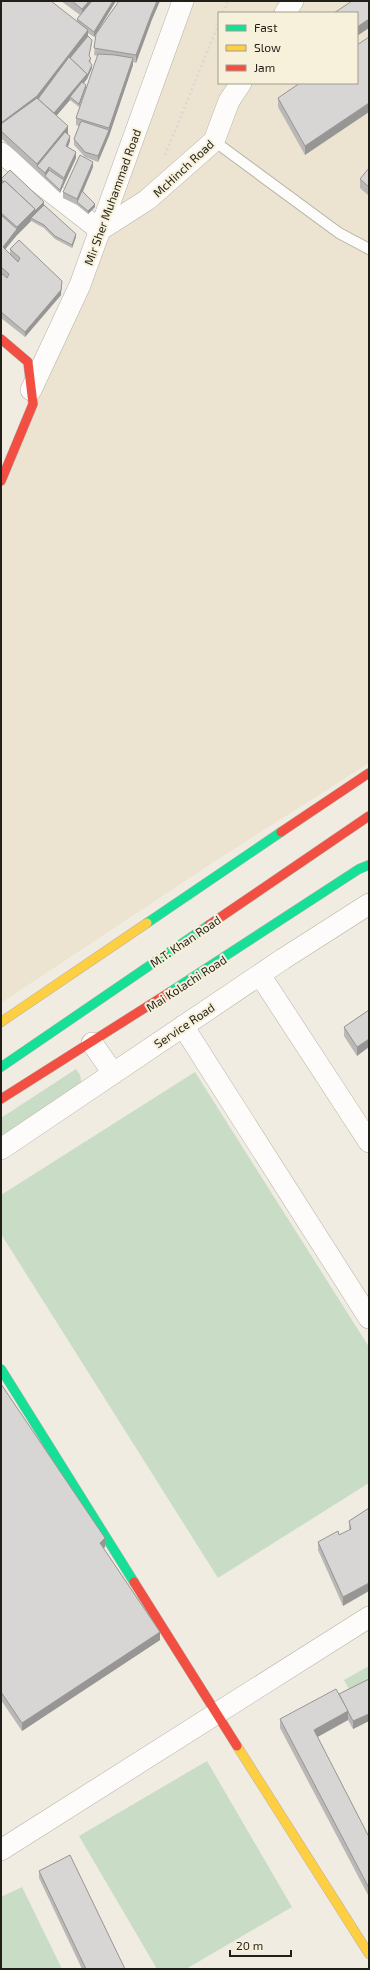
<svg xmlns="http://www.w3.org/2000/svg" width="370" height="1970" viewBox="0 0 370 1970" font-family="'Exo 2',sans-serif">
	<rect width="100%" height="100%" fill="#f1ece1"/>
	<path fill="#ece4d0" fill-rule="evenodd" d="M183,1H369V763L226,854L1,1003V481ZM219,13H357V83H219Z"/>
	<g fill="#c8dcc6">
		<path d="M76,1069L80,1075L82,1085L1,1137V1118Z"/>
		<path d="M195,1072L369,1347V1483L218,1578L1,1234V1195Z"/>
		<path d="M369,1666V1687L352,1695L344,1680Z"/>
		<path d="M207,1761L292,1907L186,1969H157L79,1836Z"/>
		<path d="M22,1887L62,1969H1V1897Z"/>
	</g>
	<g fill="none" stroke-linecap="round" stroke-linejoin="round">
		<defs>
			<path id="lane" d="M214,141L339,233L369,249"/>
			<g id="street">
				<path d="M285,13L293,1"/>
				<path d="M1,153L100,230L147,200L214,141L229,101L241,83"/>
				<path d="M31,390L80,285L183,1"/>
				<path d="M260,975L369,1142"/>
				<path d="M183,1026L369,1318"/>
				<path d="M92,1043L113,1073"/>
				<path d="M1,1149L283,959L369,904"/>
				<path d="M1,1850L369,1617"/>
			</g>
			<g id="fast">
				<path d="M147,923L281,832"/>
				<path d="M170,992L359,869L369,865"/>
				<path d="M1,1067L209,925"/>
				<path d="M1,1369L134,1582"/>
			</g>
			<g id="slow">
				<path d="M1,1022L147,923"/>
				<path d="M237,1746L369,1954"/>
			</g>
			<g id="jam">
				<path d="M1,339L28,362L33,404L1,481"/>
				<path d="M281,832L369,773"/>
				<path d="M209,925L369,816"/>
				<path d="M1,1099L170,992"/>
				<path d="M134,1582L237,1746"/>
			</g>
		</defs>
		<use href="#lane" stroke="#b5b2a9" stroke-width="12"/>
		<use href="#street" stroke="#b5b2a9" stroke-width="22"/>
		<use href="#fast" stroke="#b5b2a9" stroke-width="10"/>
		<use href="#slow" stroke="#b5b2a9" stroke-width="10"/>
		<use href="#jam" stroke="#b5b2a9" stroke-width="10"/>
		<g stroke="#d8d8d4" stroke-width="2.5" stroke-dasharray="2 3" stroke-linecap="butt">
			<path d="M223,13L228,1"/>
			<path d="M165,155L219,23"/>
		</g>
		<use href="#lane" stroke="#fdfcfa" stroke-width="10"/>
		<use href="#street" stroke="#fdfcfa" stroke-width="21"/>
		<use href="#fast" stroke="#16e098" stroke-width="9"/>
		<use href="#slow" stroke="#ffcf43" stroke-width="9"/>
		<use href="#jam" stroke="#f24e42" stroke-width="9"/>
	</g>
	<g fill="#bab8b6">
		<path d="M1,1L77,21V19L80,15L61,1H116L99,29L151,22L136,63L133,62V65L109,136L98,162L85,157L74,145V139L79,126L76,125V118L98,56L94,55L96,35L94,37L88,33V36L92,43L89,56L91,61L90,62L92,68L87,79L84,83L86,87L79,107L70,100L56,115L68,134L70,141L68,147L76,158L60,193L1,138Z"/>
		<path d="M357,83L305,155L278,107V98Z"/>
		<path d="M93,167L83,191L95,207L88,214L77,205L63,198V192Z"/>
		<path d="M369,168V196L360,188V179Z"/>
		<path d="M1,179L44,205L76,237L72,248L55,239L44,228L31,221L17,235L5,249L10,254V249L61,295L25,337L1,318Z"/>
		<path d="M369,1010L357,1056L344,1036V1027Z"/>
		<path d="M1,1384L105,1547L103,1548L160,1640L22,1731L1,1700Z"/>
		<path d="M369,1508L343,1606L318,1550V1542L339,1535L349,1530V1521Z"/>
		<path d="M369,1679V1721L353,1729L348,1720L317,1737L369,1837V1897L280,1728V1719L339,1694Z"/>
		<path d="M39,1871L125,1969H82L39,1878Z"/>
	</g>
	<g fill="#979694">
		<path d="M89,1H96L82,17V9Z"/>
		<path d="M113,1H116L94,37V32Z"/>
		<path d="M157,1H160L151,22L136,63V55L151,15Z"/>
		<path d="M369,19V28L357,36V27Z"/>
		<path d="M88,30V38L37,105L1,131V123Z"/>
		<path d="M133,58V65L109,136L98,162V156L109,130V128Z"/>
		<path d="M92,65V68L87,79L71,98L70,97V100L53,120V114Z"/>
		<path d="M86,85V87L79,107V104Z"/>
		<path d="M369,103V112L305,155V146Z"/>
		<path d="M68,126V134L39,169L37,166V164Z"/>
		<path d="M70,136V141L66,151V146Z"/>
		<path d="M76,152V158L60,193V190L64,180V178Z"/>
		<path d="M93,162V167L78,203L77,202V199Z"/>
		<path d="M49,167V173L45,176V173Z"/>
		<path d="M44,202V208L31,218V221L17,235L3,252V247L17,229V227L35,209Z"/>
		<path d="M95,204V207L88,214V211Z"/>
		<path d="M76,234V237L72,248V245Z"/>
		<path d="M62,281L61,295L25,337V332Z"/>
		<path d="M369,1039V1047L357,1056V1047Z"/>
		<path d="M105,1538V1547L100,1552V1543Z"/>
		<path d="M369,1583V1591L343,1606V1597Z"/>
		<path d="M160,1632V1640L22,1731V1723Z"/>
		<path d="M348,1711V1720L314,1739V1730Z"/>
		<path d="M369,1714V1721L353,1729V1721Z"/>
	</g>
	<g fill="#d8d6d4" stroke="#979694">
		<path d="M1,1H51L88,30L37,96L1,123Z"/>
		<path d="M72,1H89L82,9Z"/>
		<path d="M92,1H113L94,32L77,19Z"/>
		<path d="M119,1H157L151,15L136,55L94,48L96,34Z"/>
		<path d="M352,1H369V19L357,27V13H334Z"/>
		<path d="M88,36L92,40L89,56L91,58L89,61L92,65L87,76V74L70,58Z"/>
		<path d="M369,37V103L305,146L278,98L300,83H357V45Z"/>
		<path d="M98,54L115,55L133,58L109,128L76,118Z"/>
		<path d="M69,57L87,74L54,113L38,99Z"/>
		<path d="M82,82L86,85L79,104L70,97Z"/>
		<path d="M37,98L68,126L37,164L1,131V124Z"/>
		<path d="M81,121L109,130L98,156L85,152L74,139Z"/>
		<path d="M65,132L70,136L66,146L76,152L64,178L49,167L45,173L37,166Z"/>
		<path d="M80,155L93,162L77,199L63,192Z"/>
		<path d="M369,168V187L360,179Z"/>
		<path d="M10,170L44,202L35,211V209L5,181L4,182L1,179Z"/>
		<path d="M49,170L64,180L60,190L45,176Z"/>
		<path d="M5,181L35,209L17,227L1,213V184Z"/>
		<path d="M82,191L95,204L88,211L77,202Z"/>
		<path d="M44,205L76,234L72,245L55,236L44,225L31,218Z"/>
		<path d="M1,215L17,229L3,247L18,262L20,258L10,249L19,240L62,281L61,290L25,332L1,312V273L7,278L9,274L1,267Z"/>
		<path d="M369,1010V1039L357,1047L344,1027Z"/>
		<path d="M1,1384L105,1538L100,1543L160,1632L22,1723L1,1692Z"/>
		<path d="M369,1508V1583L343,1597L318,1542L338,1531L339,1535L351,1529L349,1521Z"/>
		<path d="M369,1679V1714L353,1721L339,1694Z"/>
		<path d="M336,1689L348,1711L314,1730L369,1837V1888L280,1719Z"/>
		<path d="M70,1855L125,1969H86L39,1871Z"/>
	</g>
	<g text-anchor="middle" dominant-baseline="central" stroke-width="4" stroke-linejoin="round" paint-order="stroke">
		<g font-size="12" fill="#221f18" stroke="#f7f0db">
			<text transform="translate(183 168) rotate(-43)">McHinch Road</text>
			<text transform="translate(112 197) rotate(-70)">Mir Sher Muhammad Road</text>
			<text transform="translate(185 941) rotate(-34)">M.T. Khan Road</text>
			<text transform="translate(186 983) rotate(-33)">Mai Kolachi Road</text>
			<text transform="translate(184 1025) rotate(-34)">Service Road</text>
		</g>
	</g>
	<rect width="370" height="1970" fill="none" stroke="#221f18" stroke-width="4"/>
	<rect x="218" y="12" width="140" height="72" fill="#f7f0db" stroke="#a29c8d"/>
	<rect x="226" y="25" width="20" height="6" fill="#16e098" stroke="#a29c8d"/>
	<text x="254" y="32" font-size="12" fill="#221f18">Fast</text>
	<rect x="226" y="45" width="20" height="6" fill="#ffcf43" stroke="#a29c8d"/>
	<text x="254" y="52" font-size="12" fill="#221f18">Slow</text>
	<rect x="226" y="65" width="20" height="6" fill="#f24e42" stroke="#a29c8d"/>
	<text x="254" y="72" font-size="12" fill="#221f18">Jam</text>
	<path d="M230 1950v6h61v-6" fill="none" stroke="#221f18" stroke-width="2"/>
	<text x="236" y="1950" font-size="12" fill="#221f18" stroke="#f7f0db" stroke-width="3" paint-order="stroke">20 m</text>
</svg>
